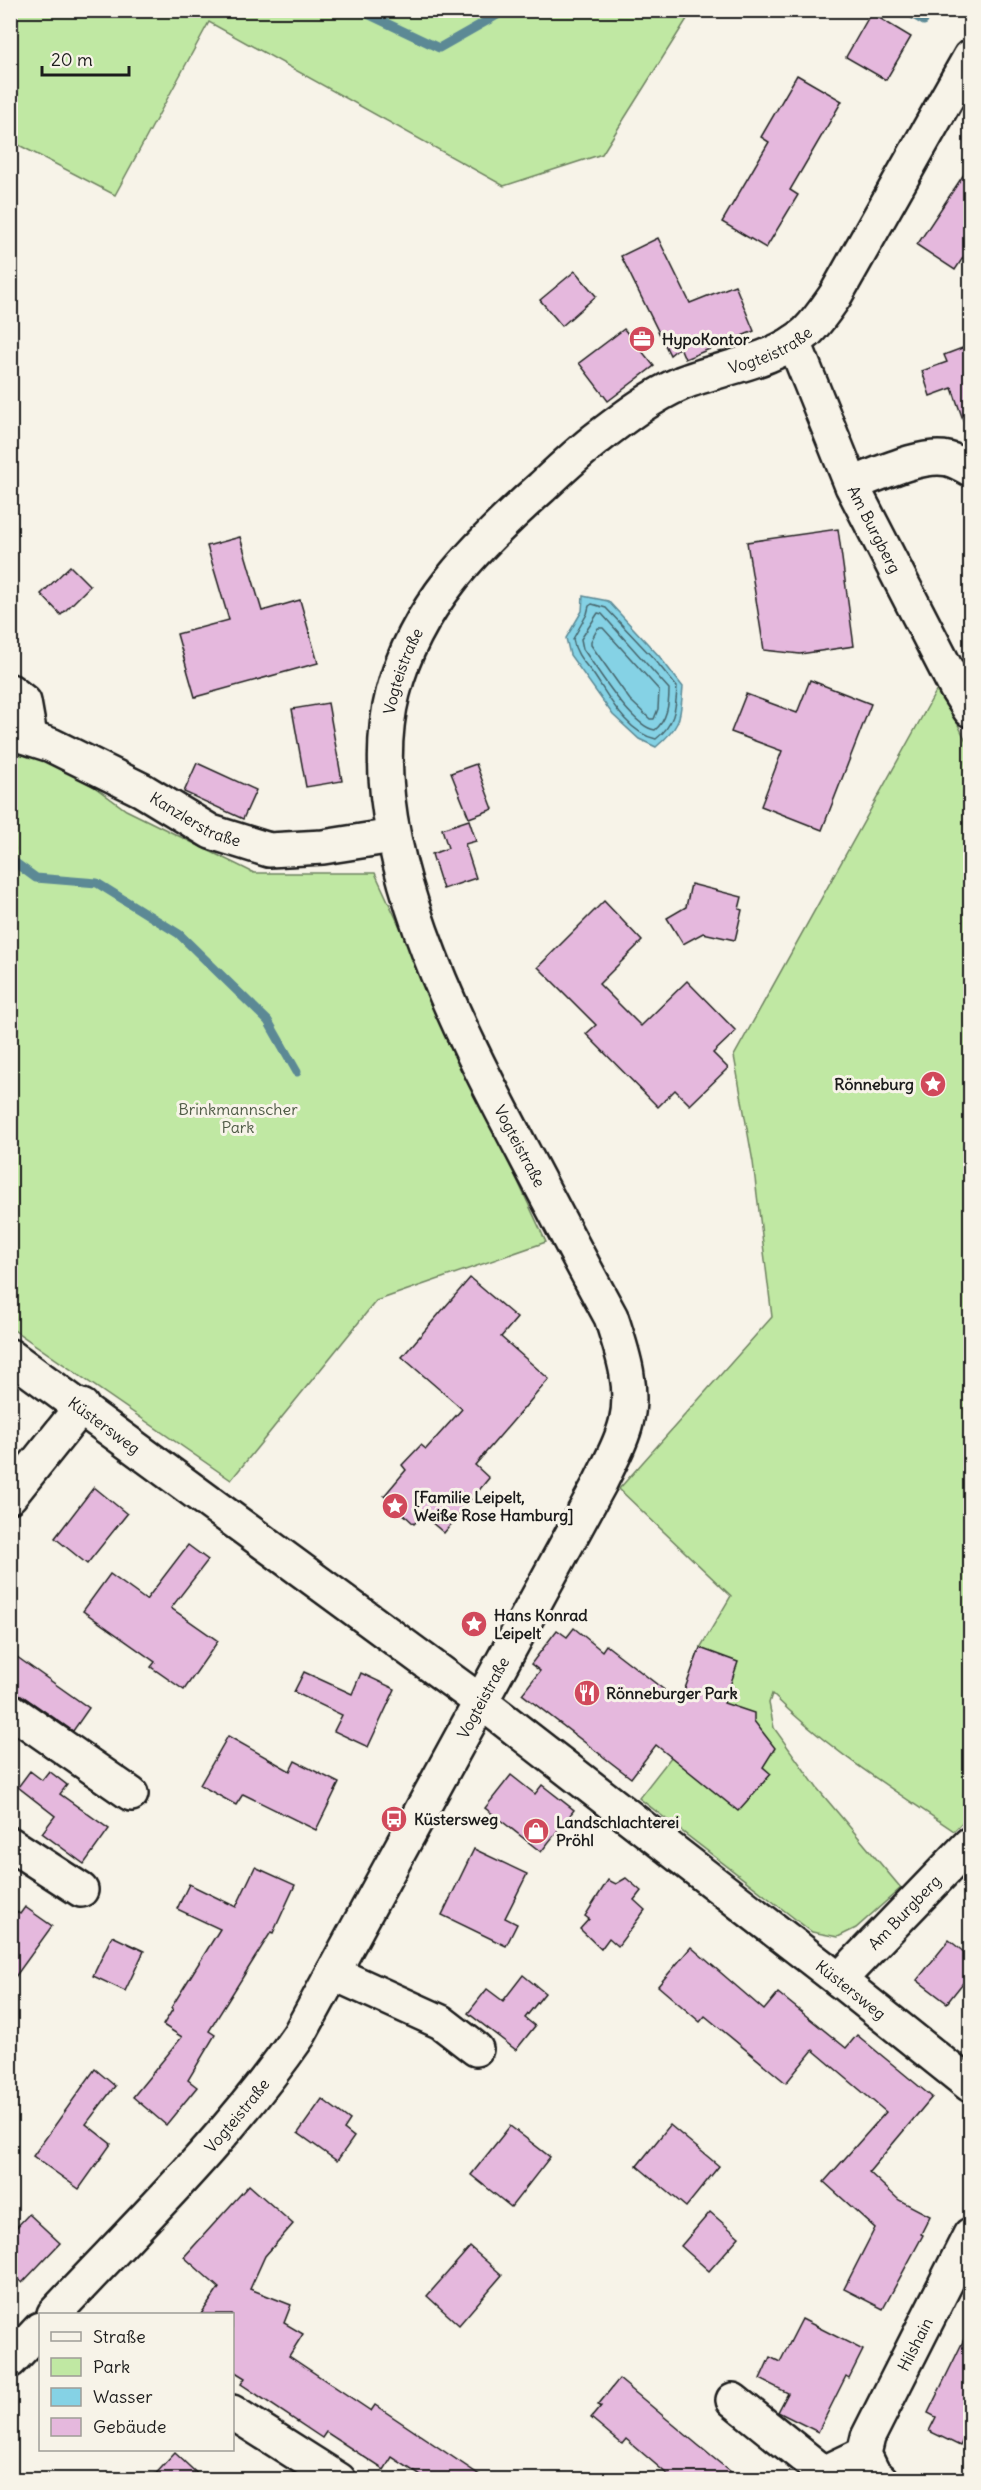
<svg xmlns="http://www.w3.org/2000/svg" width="981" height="2490" viewBox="0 0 981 2490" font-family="Delius,sans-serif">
	<rect width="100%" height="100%" fill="#f7f3e8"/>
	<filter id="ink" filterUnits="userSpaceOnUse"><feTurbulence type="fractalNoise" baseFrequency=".0167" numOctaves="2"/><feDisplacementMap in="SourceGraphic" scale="12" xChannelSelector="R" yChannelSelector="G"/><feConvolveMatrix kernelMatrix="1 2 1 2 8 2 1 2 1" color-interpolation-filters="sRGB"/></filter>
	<g filter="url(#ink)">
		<g fill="#c0e8a3" stroke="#6e8260" stroke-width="1.5">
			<path d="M10,11L11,10L692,11L602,154L504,186L209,22L115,195L11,141Z"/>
			<path d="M939,686L970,749V1814L954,1831C891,1788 826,1748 772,1694L769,1703L774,1728L817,1788L901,1888L856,1928L838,1937L812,1932L639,1798L701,1719L715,1672L694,1664L700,1648L731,1596L619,1489L772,1317L753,1162L734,1056Z"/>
			<path d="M11,750L63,764L126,810L254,873H375L546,1242L376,1301L231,1480L11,1328L10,855L15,850L10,817Z"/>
		</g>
		<path fill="#85d2e5" stroke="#5b8995" stroke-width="1.5" d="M583,596L608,601L659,656L683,687C680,719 682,725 656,747L639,739L613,715L570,655L566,638L582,611Z"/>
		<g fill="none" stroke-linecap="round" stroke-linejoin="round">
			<g stroke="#46656c" stroke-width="1.5">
				<path d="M592,604L606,608L655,660L677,687C676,710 674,725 656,739C627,733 609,697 594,675C585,663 575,654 573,639L587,614L589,606Z"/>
				<path d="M598,613L602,614L669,689C669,705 667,720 655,730C632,727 597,668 583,649L581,639Z"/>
				<path d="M598,628H603L659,690L658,709L654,719H650L630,700L591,645V641Z"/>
			</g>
			<g stroke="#5b8995" stroke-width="9">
				<path d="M359,10L439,48L506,10"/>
				<path d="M905,10L924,21"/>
				<path d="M10,859L36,878L97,883L179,934L268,1021L297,1072"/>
			</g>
		</g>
		<g fill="#e5b8dd" stroke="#1c1c1c" stroke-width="1.5">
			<path d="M871,13L911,37L886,80L846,57Z"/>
			<path d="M797,75L842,101L790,190L798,195L766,248L722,222L769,142L761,137Z"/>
			<path d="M970,165V247L955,270L917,245Z"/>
			<path d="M658,238L690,303L735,285L754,331L685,359L680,347L670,355L621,256Z"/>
			<path d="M575,271L596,296L562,326L540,300Z"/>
			<path d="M624,329L654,366L608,401L579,363Z"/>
			<path d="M970,345V430L967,431L952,388L930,396L922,371L947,362L944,355Z"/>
			<path d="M838,529L854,646L800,654L764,650L747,542Z"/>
			<path d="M240,537L262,611L300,600L318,663L195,697L177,634L229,620L207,546Z"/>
			<path d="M70,566L90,586L61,615L41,594Z"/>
			<path d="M810,680L871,704L822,830L761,806L782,751L731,732L746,694L797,713Z"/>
			<path d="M328,703L342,781L306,787L292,709Z"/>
			<path d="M197,763L256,790L243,819L184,792Z"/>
			<path d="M476,764L493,809L469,818L451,773Z"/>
			<path d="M469,820L476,841L465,844L476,878L443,889L432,854L448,848L442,829Z"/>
			<path d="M691,884L742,897L739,909L742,910L735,940L703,933L683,944L667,918L686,907Z"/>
			<path d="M604,901L642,941L599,984L641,1026L687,981L736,1031L713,1053L728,1068L690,1105L675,1090L658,1107L586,1034L596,1025L538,967Z"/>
			<path d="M470,1278L517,1318L501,1337L549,1379L475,1465L489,1478L444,1533L423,1515L414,1524L384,1496L406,1470L402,1465L421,1445L426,1449L462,1409L402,1357Z"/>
			<path d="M94,1487L127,1514L87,1564L55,1538Z"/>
			<path d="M188,1545L208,1560L171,1608L218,1641L184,1690L151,1667L155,1662L83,1611L110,1574L146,1600Z"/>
			<path d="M574,1628L602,1651L606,1645L680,1702L700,1648L738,1662L724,1703L754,1713V1721L775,1748L763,1767L771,1774L738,1811L656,1745L631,1778L522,1694L540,1671L531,1664L557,1630L567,1637Z"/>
			<path d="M10,1652L89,1708L73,1731L21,1695L10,1691Z"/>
			<path d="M304,1672L352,1694L361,1673L395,1689L368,1747L334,1731L342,1715L294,1692Z"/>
			<path d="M228,1736L290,1771L295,1761L339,1783L316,1830L243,1794L236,1805L200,1785Z"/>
			<path d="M30,1771L42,1780L49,1771L67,1785L60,1794L109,1829L84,1864L42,1833L55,1816L18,1787Z"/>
			<path d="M511,1775L535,1794L542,1785L574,1810L541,1852L485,1808Z"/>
			<path d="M474,1849L527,1874L505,1918L517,1924L506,1946L442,1915Z"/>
			<path d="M255,1867L295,1885L273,1933L271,1932L209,2031L215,2035L188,2080L197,2087L166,2125L133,2097L182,2037L163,2025L173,2009L171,2008L220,1929L177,1909L189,1884L236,1907Z"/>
			<path d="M626,1878L641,1891L634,1900L645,1910L618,1946L609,1938L601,1949L580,1929L589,1919L585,1916L608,1880L616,1884Z"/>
			<path d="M10,1907L20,1914L25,1907L52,1926L10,1984Z"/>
			<path d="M112,1936L144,1951L125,1991L93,1976Z"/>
			<path d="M949,1940L970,1957V1974L947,2003L917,1980Z"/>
			<path d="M691,1947L764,2010L778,1993L846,2048L857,2035L932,2097L869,2172L899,2200L930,2216L921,2234L923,2235L883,2309L844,2289L875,2228L824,2182L886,2112L813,2050L786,2083L705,2016L700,2022L658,1986Z"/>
			<path d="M523,1975L545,1993L525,2018L535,2026L516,2050L468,2013L487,1989L503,2001Z"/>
			<path d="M95,2069L115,2086L86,2124L111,2144L79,2189L33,2156Z"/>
			<path d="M322,2099L350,2120L344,2129L354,2137L337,2161L298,2133Z"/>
			<path d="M670,2125L719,2166L686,2207L637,2166Z"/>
			<path d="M510,2126L550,2157L511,2207L471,2175Z"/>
			<path d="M249,2185L293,2224L265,2256L250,2289L291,2305L284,2323L303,2334L289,2356L371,2411L375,2405L487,2480H427L392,2457L384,2470L326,2432L322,2438L241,2384L245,2378L232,2370V2314H201L219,2288L184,2257Z"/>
			<path d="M710,2212L739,2237L709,2271L681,2246Z"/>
			<path d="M29,2214L60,2243L22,2283L10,2272V2234Z"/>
			<path d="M470,2247L502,2275L459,2325L427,2296Z"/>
			<path d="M802,2319L863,2350L849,2378L846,2376L818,2432L778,2412L788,2393L760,2379L770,2357L780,2362Z"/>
			<path d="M970,2327V2425L960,2446L929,2431L936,2417L928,2413Z"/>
			<path d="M619,2379L711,2456L741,2480H674L626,2439L622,2444L591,2418L601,2406L598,2405Z"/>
			<path d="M175,2453L204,2480H150Z"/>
		</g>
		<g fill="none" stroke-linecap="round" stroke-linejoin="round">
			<defs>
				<g id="minor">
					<path id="s1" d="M794,342L852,486L956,688L970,710"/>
					<path d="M852,484C877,475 922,453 948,459C956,461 963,465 970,469"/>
					<path d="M10,691L24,702L30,736"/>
					<path id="s2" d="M10,732L51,745L142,790L211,832L269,850L323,847L393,836"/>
					<path id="s3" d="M10,1356L481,1702L839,1980L970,2085"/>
					<path d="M10,1496L82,1406"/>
					<path d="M10,1710L131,1794"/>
					<path d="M10,1844L81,1890"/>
					<path d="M333,1973L441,2022L476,2049"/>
					<path id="s4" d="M839,1980L970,1844"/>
					<path id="s5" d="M54,2314C139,2223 227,2139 299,2035L600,1483C609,1464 621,1444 626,1423C635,1387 622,1351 611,1317C582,1264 554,1210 526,1157C461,1034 356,836 393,693C415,606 477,545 542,487C561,469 580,451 600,436C626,416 652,396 682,383C722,367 774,362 807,332C818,321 826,309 835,296L970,57"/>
					<path d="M10,2361L40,2329"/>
					<path d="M733,2400L824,2473L864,2454"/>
					<path d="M232,2412L339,2480"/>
					<path id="s6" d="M881,2480L873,2473L864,2454L868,2437L970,2235"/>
				</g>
			</defs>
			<use href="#minor" stroke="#1c1c1c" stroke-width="38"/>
			<use href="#minor" stroke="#f7f3e8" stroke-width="33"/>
		</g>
	</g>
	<defs>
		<symbol id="office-disc" viewBox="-11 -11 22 22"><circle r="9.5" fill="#d1495b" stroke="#f7f3e8"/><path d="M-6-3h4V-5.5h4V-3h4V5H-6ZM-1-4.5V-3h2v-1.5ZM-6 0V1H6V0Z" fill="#fff"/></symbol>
		<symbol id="sight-disc" viewBox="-11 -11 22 22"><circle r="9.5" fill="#d1495b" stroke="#f7f3e8"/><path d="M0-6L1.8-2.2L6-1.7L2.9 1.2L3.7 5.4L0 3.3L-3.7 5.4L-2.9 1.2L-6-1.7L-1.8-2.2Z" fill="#fff"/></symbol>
		<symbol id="restaurant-disc" viewBox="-11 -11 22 22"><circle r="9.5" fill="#d1495b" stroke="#f7f3e8"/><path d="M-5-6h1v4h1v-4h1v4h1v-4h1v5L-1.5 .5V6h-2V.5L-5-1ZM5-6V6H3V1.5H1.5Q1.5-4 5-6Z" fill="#fff"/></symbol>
		<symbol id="bus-disc" viewBox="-11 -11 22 22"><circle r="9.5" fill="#d1495b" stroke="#f7f3e8"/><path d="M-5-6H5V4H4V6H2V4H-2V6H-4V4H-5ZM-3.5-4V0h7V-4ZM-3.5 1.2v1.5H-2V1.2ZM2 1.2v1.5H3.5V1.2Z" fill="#fff"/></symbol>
		<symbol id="shop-disc" viewBox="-11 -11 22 22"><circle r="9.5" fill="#d1495b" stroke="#f7f3e8"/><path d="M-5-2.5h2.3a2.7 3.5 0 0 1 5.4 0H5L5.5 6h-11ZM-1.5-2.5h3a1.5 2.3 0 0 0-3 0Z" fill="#fff"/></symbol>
	</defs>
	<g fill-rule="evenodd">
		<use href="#office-disc" x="627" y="324" width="30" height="30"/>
		<use href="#sight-disc" x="918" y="1069" width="30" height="30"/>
		<use href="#sight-disc" x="380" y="1491" width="30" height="30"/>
		<use href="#sight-disc" x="459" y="1609" width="30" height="30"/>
		<use href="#restaurant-disc" x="572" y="1678" width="30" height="30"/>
		<use href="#bus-disc" x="379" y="1804" width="30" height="30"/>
		<use href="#shop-disc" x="521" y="1816" width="30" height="30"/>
	</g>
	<g text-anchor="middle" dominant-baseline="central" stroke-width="6" stroke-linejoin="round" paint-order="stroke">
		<g font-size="16" font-weight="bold" fill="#1c1c1c" stroke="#f7f3e8" text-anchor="start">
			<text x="662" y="339">HypoKontor</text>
			<text x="914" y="1084" text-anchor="end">Rönneburg</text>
			<text x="414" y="1497">[Familie Leipelt,<tspan x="414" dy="18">Weiße Rose Hamburg]</tspan></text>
			<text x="494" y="1615">Hans Konrad<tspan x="494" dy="18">Leipelt</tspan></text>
			<text x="606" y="1693">Rönneburger Park</text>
			<text x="414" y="1819">Küstersweg</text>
			<text x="556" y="1822">Landschlachterei<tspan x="556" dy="18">Pröhl</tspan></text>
		</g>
		<g font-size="16" fill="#1c1c1c" stroke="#f7f3e8">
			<text stroke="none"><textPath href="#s5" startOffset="2376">Vogteistraße</textPath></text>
			<text stroke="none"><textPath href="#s1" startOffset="204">Am Burgberg</textPath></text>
			<text stroke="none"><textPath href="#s5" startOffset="1872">Vogteistraße</textPath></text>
			<text stroke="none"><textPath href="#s2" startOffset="206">Kanzlerstraße</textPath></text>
			<text transform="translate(520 1146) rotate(62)">Vogteistraße</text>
			<text stroke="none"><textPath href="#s3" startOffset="117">Küstersweg</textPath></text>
			<text stroke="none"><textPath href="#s5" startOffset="756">Vogteistraße</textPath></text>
			<text stroke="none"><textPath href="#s4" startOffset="94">Am Burgberg</textPath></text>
			<text stroke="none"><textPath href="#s3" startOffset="1053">Küstersweg</textPath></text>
			<text stroke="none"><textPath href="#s5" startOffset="270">Vogteistraße</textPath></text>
			<text stroke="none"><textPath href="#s6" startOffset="153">Hilshain</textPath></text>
		</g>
		<g font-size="16" fill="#4d5944" stroke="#f7f3e8">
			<text x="238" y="1109">Brinkmannscher<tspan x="238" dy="18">Park</tspan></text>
		</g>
	</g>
	<rect width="981" height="2490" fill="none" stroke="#f7f3e8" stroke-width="36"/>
	<rect x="18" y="18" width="945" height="2454" fill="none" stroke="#1c1c1c" stroke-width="2" filter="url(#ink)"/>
	<rect x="39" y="2313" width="195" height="138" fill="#f7f3e8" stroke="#9f9d96" stroke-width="1.5"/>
	<rect x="51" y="2332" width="30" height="9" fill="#f7f3e8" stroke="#9f9d96" stroke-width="1.5"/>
	<text x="93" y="2343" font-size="18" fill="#1c1c1c">Straße</text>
	<rect x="51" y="2358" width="30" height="18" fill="#c0e8a3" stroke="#9f9d96" stroke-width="1.5"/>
	<text x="93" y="2373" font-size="18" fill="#1c1c1c">Park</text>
	<rect x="51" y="2388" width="30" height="18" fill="#85d2e5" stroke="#9f9d96" stroke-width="1.5"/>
	<text x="93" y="2403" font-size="18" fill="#1c1c1c">Wasser</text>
	<rect x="51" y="2418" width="30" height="18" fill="#e5b8dd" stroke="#9f9d96" stroke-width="1.5"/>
	<text x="93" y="2433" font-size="18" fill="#1c1c1c">Gebäude</text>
	<path d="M42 66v9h87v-9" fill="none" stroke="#1c1c1c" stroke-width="3"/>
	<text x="51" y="66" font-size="18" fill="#1c1c1c" stroke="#f7f3e8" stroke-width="4.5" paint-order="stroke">20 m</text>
</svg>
